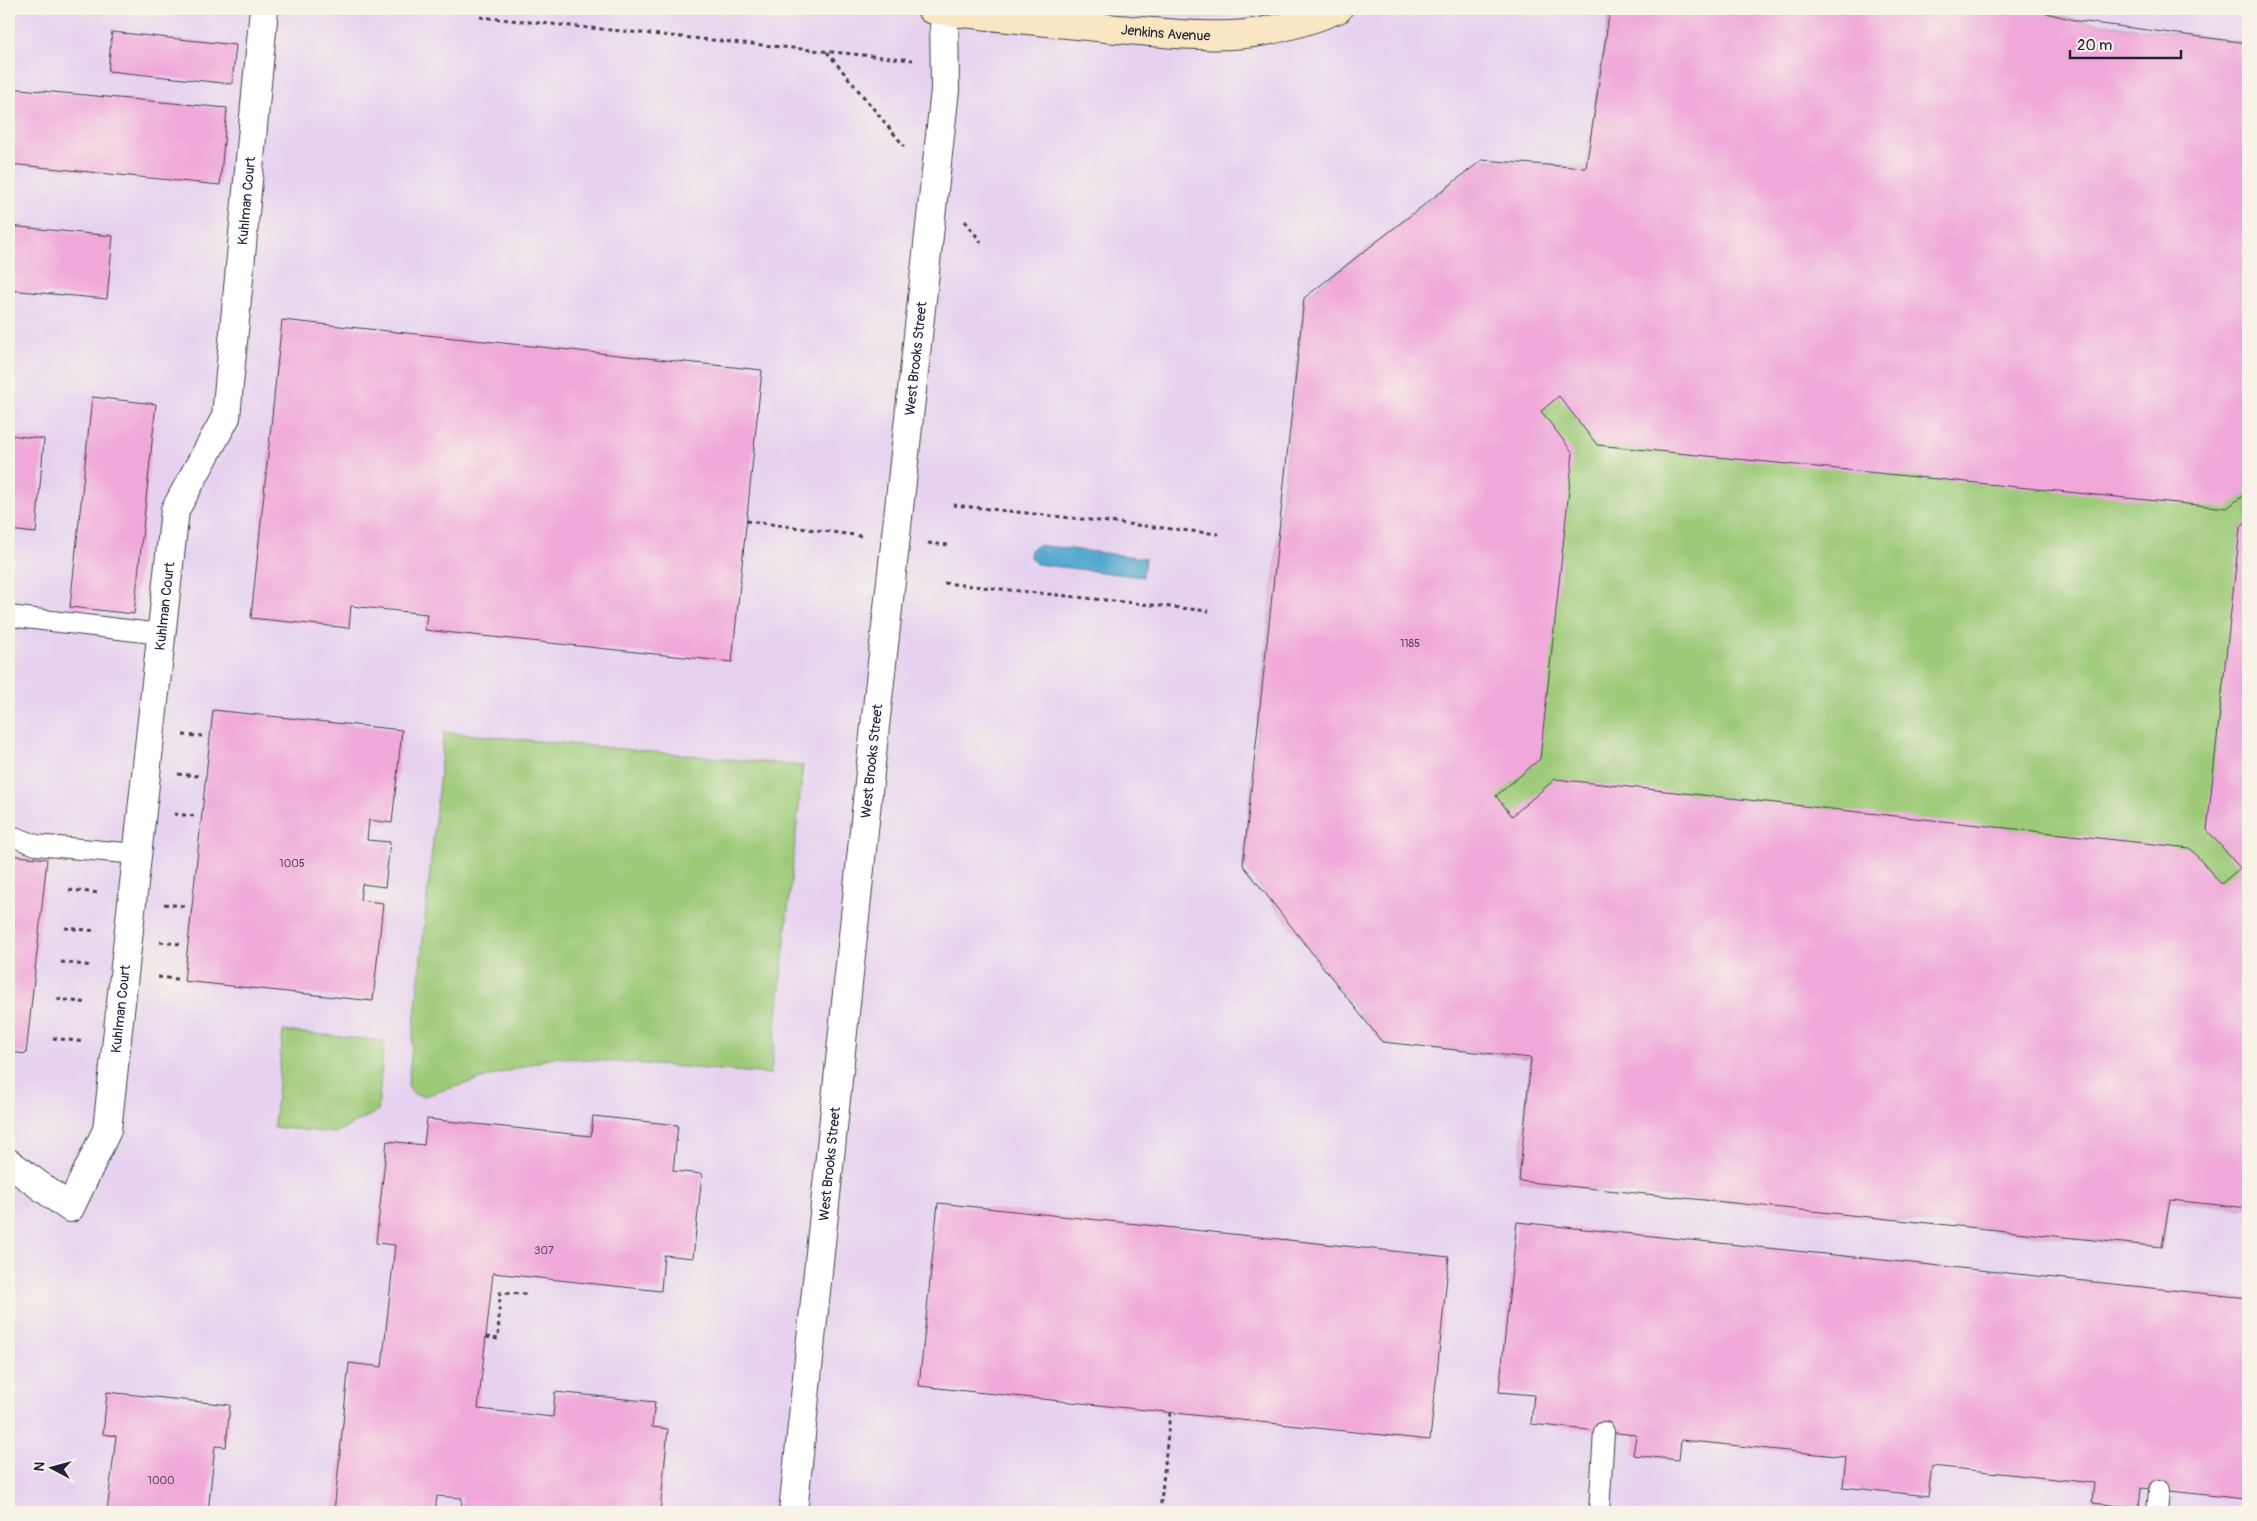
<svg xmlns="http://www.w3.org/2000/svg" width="2257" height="1521" font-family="Pangolin,sans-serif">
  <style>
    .built { fill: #e6d2f0 }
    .green { fill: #9dca78; stroke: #60765a }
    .water { fill: #54a8cf; stroke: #3b6585 }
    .building { fill: #f0a8da }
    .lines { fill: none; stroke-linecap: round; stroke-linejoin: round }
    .lane-casing { stroke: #413f50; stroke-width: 22 }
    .street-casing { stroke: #413f50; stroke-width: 30 }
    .secondary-casing { stroke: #413f50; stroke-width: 30 }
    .path { stroke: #413f50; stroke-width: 3; stroke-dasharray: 4 4; stroke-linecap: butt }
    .lane { stroke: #fff; stroke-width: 20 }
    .street { stroke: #fff; stroke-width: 28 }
    .secondary { stroke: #f9e7c3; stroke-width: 28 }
    .labels { text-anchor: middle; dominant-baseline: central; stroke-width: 4; stroke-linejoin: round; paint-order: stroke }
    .number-label { font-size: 11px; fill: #564463 }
    .street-label { font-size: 14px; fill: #22223b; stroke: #f7f3e8 }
  </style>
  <rect width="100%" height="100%" fill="#f7f3e8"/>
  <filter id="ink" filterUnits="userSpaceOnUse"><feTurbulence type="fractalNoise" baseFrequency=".02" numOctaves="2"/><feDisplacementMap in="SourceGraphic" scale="10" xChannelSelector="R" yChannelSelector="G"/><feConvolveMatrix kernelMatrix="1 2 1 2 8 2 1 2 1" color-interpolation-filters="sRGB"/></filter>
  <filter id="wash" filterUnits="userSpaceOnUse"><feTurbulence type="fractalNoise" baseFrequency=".0096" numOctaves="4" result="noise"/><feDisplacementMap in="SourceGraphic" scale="20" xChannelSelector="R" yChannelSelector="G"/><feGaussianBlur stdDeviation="1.12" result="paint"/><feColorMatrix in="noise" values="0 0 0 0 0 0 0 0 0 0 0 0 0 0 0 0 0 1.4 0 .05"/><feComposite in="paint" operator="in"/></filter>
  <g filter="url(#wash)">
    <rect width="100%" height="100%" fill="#efe3c6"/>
    <path class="built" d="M9,9H2248V1512H9Z"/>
    <path class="green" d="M1610,9H2030L2078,21L2248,43V1208L2170,1200L2162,1247L1519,1181L1531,1058L1382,1042L1243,865L1304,298L1482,160L1586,168Z
      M444,732L803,766L771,1074L555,1057L424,1096L413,1094L408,1085Z
      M283,1031L384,1041L378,1111L335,1133L274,1127Z"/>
    <path class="water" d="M1038,545L1145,558L1143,577L1036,564L1030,557V550Z"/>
    <g id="blocks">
      <path class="building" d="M1610,9H2030L2078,21L2248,43V492L2227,508L1597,445L1559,396L1541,411L1573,453L1540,759L1496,796L1512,816L1555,779L2190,848L2221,884L2240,868L2207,830L2240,528L2248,521V1208L2170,1200L2162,1247L1519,1181L1531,1058L1382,1042L1243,865L1304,298L1482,160L1586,168Z
        M112,32L236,45L232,84L108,71Z
        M9,88L227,108L220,185L9,164Z
        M9,226L113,236L107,299L9,290Z
        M282,320L762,370L732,662L425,630L427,614L351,606L349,628L251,618Z
        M92,397L156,404L134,614L70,607Z
        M9,435L44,439L36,533L9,530Z
        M213,710L402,730L392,823L369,820L367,840L390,842L385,887L362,884L360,900L383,903L373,1001L184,981Z
        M9,855L47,859L26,1054L9,1052Z
        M593,1116L678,1125L673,1171L702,1174L693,1258L664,1255L661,1291L493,1273L478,1409L553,1417L555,1392L655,1402L652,1427L668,1429L660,1512H470L461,1511L462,1498L437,1496L435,1512H334L349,1363L382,1367L395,1245L376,1243L387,1141L424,1145L427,1119L591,1136Z
        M938,1203L1449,1257L1430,1440L919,1386Z
        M1517,1222L2248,1298V1470L2245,1499L2141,1488L2139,1508L2092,1503L2094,1483L1932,1466L1928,1496L1843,1487L1846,1457L1681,1440L1679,1460L1633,1455L1636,1435L1531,1424L1534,1395L1499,1392Z
        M107,1392L230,1405L226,1447L215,1446L208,1512H107L116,1436L103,1434Z"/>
    </g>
  </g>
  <g filter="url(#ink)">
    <use href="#blocks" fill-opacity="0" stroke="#413f50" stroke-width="1"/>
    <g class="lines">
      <g class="lane-casing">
        <path id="lane" d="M9,616L161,634
          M9,835L36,845L137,854
          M1599,1512L1604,1432
          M2157,1512L2159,1490"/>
      </g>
      <g class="street-casing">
        <g id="street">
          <path id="s1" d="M9,1163L70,1208L107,1130L175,510L226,417L264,9"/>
          <path id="s2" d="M793,1512L871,763L945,90L944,10"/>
        </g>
      </g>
      <g class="secondary-casing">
        <g id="secondary">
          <path id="s3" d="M931,9C993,17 1055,23 1117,29C1154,32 1193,37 1231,35C1268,33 1304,23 1338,9"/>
        </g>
      </g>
      <path class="path" d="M480,17L913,60
        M827,52L904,146
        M965,221L981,242
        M953,505L1218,534
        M746,521L862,536
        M928,543L948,545
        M944,583L1209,611
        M183,735L202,736
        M178,774L198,776
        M174,814L194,816
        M69,890L100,893
        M164,904L184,906
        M65,928L97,931
        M160,942L180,944
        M61,962L92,966
        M158,977L177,979
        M57,999L88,1003
        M53,1038L84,1042
        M486,1337L498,1339L500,1293L528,1294
        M1160,1512L1170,1413"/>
      <use href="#lane" class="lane"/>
      <use href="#street" class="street"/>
      <use href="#secondary" class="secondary"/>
    </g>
  </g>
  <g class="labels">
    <g class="number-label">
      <text x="1410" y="643">1185</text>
      <text x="292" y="863">1005</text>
      <text x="544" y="1250">307</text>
      <text x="161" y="1480">1000</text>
    </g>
    <g class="street-label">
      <text stroke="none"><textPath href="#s3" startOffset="236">Jenkins Avenue</textPath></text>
      <text stroke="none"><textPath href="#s1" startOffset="1109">Kuhlman Court</textPath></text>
      <text stroke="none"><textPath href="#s2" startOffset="1160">West Brooks Street</textPath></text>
      <text stroke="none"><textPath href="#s1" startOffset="689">Kuhlman Court</textPath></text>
      <text stroke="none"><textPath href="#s2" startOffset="755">West Brooks Street</textPath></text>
      <text stroke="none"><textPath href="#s1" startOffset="284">Kuhlman Court</textPath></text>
      <text stroke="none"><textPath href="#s2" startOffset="350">West Brooks Street</textPath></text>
    </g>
  </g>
  <rect width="2257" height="1521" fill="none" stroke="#f7f3e8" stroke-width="30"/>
  <g transform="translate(52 1468) rotate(276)" stroke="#f7f3e8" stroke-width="4" paint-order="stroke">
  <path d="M0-4L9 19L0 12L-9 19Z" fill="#22223b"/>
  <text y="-8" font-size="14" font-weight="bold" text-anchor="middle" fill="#22223b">N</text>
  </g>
  <path d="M2070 50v8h111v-8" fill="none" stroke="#22223b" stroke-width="2.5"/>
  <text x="2077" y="50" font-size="15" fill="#22223b" stroke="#f7f3e8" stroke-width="4" paint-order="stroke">20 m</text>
</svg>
